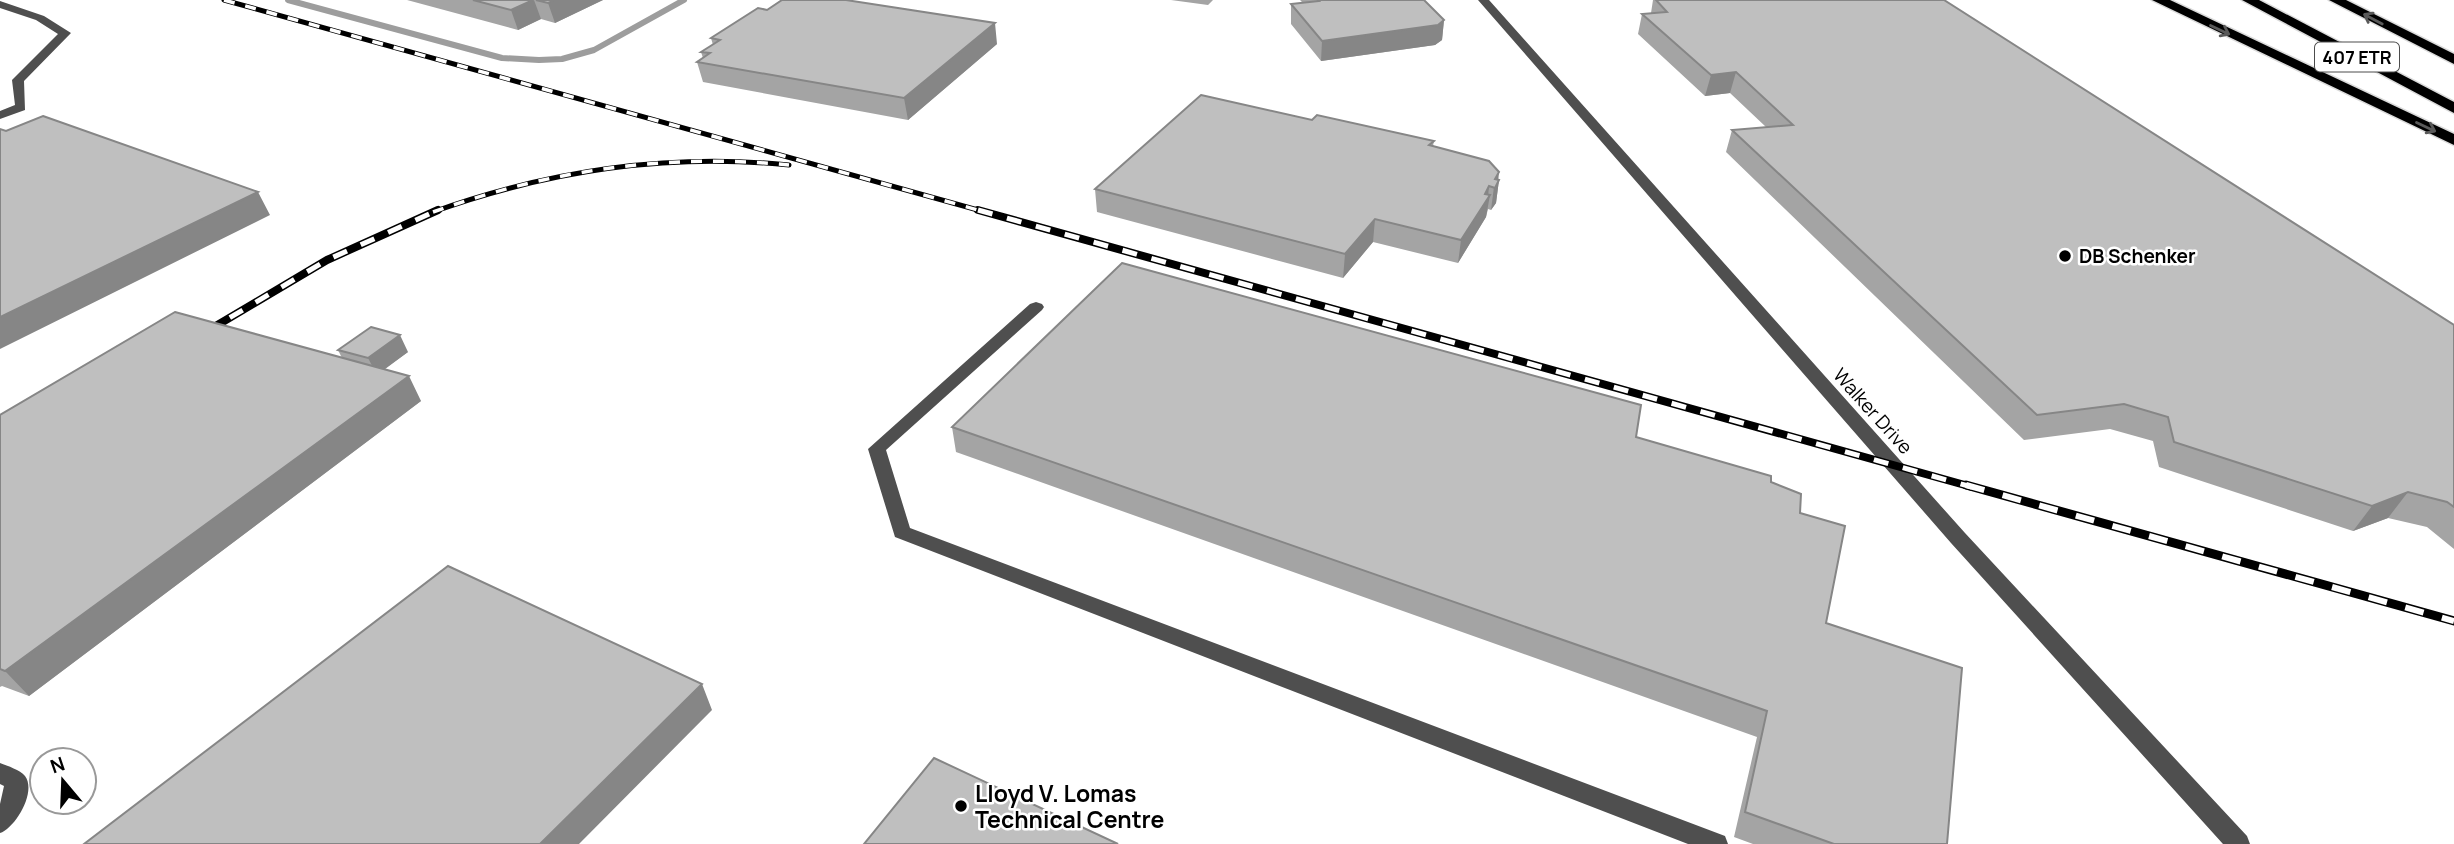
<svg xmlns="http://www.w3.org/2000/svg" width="2454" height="844" font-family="Manrope,sans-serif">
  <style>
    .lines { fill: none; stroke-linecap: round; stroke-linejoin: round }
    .stream { stroke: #9d9d9d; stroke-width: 6 }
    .highway-casing { stroke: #dbdbdb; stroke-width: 3 }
    .minor { fill: #4f4f4f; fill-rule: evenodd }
    .highway { fill: #000; fill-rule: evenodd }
    .rail-far2-casing { stroke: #000; stroke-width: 5 }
    .rail-far1-casing { stroke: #000; stroke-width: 8 }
    .rail-casing { stroke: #000; stroke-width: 9 }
    .rail-far2 { stroke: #fff; stroke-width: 3.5; stroke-dasharray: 11; stroke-linecap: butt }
    .rail-far1 { stroke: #fff; stroke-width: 5; stroke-dasharray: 15; stroke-linecap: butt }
    .rail { stroke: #fff; stroke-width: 6; stroke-dasharray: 19; stroke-linecap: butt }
    .wall { fill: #a4a4a4 }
    .shaded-wall { fill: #868686 }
    .building { fill: #bfbfbf; stroke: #868686; stroke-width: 2 }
    .oneway { stroke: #595959 }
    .poi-dot { fill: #000; stroke: #fff; stroke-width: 2.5 }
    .labels { text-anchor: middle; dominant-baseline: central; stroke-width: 5; stroke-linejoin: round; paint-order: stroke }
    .shield { fill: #fff; stroke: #4c4c4c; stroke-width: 2 }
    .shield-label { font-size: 18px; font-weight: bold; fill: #000 }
    .poi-label { font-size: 19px; font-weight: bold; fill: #000; stroke: #fff; text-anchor: start }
    .street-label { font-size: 19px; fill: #000; stroke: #fff }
    .near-poi-label { font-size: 23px; font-weight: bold; fill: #000; stroke: #fff; text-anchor: start }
  </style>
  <rect width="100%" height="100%" fill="#fff"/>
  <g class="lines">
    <path class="stream" d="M288,0L502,58L539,60L562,59L594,50L684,0"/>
    <g class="highway-casing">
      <path id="highway" d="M2152,0H2170L2454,134V145Z
        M2242,0H2259L2454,102V113Z
        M2329,0H2346L2454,54V64Z"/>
    </g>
    <path class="minor" d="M1478,0H1489L1965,533L2247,836L2250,844H2223L1951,543Z
      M0,1L44,16L71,33L24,81L25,110L0,119V111L15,105L12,80L58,34L36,20L0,8Z
      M1036,302L1042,304L1044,307L1042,310L886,450L910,528L1725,836L1728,844H1688L895,537L868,449L1030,304Z
      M0,763C8,766 20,770 25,776C37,792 15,828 0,833V804L4,786L0,784Z"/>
    <use href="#highway" class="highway"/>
    <g class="rail-far2-casing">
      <path id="rail-far2" d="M224,0L985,212
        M433,212C550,170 666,153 789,165"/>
    </g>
    <g class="rail-far1-casing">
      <path id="rail-far1" d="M978,210L1972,487
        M204,333L327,260L438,210"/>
    </g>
    <g class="rail-casing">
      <path id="rail" d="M1966,485L2454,621"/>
    </g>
    <use href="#rail-far2" class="rail-far2"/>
    <use href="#rail-far1" class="rail-far1"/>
    <use href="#rail" class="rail"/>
  </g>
  <path class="wall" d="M407,0H603L555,23L541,19L518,30Z
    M1171,0H1213L1208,5Z
    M1300,0H1424L1444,20L1442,40L1435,45L1321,61L1291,24V4L1303,3Z
    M1653,0H1944L2454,325V549L2427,527L2388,518L2353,531L2159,467L2153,441L2110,429L2024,440L1726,152L1732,130L1766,127L1730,93L1705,96L1638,34L1642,14L1651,13Z
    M711,38L997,44L908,120L703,82L697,62L703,58L701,52L713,45Z
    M1312,120L1434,141L1433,146L1499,180L1496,203L1491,210L1488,209L1486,217L1458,263L1373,242L1343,278L1097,212L1095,189Z
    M338,350L408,352L384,369L421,401L29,696L2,686L0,687V415L342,358Z
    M952,427L1636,437L1771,482L1800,513L1826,623L1947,844H1753L1734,837L1757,737L956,452Z"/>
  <path class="shaded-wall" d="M534,0L541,19L518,30L511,10Z
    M555,0H603L555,23L548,3Z
    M1444,20L1442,40L1435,45L1321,61L1322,41Z
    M995,23L997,44L908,120L904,98Z
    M1736,72L1730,93L1705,96L1711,75Z
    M1499,172L1498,183L1499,180L1496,203L1491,210L1495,179Z
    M1489,186L1488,197L1490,195L1486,217L1458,263L1461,240Z
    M258,192L270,215L0,349V317Z
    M1375,219L1373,242L1343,278L1345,254Z
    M400,335L408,352L377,375L368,358Z
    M409,376L421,401L29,696L5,671Z
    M2408,492L2388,518L2353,531L2372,506Z
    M702,684L712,710L579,844H540Z"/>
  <path class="building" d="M473,0H533L511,10Z
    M536,0H555L548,3Z
    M782,0H846L995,23L904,98L697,62L710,53L701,52L720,40L711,38L758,8L767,10Z
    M1318,0H1424L1444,20L1438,25L1322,41L1291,4L1319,1Z
    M1656,0H1944L2454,325V507L2447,502L2408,492L2372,506L2174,442L2168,417L2124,404L2037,415L1732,130L1793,125L1736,72L1711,75L1642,14L1667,12Z
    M1201,95L1312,120L1317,115L1434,141L1429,145L1489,161L1499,172L1495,179L1499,180L1495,188L1489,186L1485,194L1490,195L1461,240L1375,219L1345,254L1095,189Z
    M43,116L258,192L0,317V129L6,131Z
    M1122,263L1641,405L1636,437L1771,476V482L1801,494L1800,513L1845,526L1826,623L1962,668L1947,844H1834L1745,812L1767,711L952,427Z
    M175,312L409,376L5,671L0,669V415Z
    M371,327L400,335L368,358L338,350Z
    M448,566L702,684L540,844H84Z
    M934,758L1118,844H864Z"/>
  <defs><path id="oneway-shaft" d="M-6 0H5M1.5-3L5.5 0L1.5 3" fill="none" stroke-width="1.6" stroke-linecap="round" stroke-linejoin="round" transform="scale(1.75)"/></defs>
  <g class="oneway">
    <use href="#oneway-shaft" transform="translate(2373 19) rotate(-152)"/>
    <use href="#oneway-shaft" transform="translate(2220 30) rotate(25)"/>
    <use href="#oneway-shaft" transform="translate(2426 127) rotate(25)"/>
  </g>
  <g class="poi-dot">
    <circle cx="2065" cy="256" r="7"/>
    <circle cx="961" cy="806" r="7"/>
  </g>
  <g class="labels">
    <rect class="shield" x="2315" y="42.5" width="84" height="29" rx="5"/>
    <g class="shield-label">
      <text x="2357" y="57">407 ETR</text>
    </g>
    <g class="poi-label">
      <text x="2079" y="256">DB Schenker</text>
    </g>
    <g class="street-label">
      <text transform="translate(1873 411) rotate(48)">Walker Drive</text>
    </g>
    <g class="near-poi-label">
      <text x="975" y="793">Lloyd V. Lomas<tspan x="975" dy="26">Technical Centre</tspan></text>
    </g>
  </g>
  <g transform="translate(63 781) rotate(341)"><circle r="33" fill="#ffffff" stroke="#999999" stroke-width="2"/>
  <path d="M0-5L12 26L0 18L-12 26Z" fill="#000000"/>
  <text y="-10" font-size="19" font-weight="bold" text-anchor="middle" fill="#000000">N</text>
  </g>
</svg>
